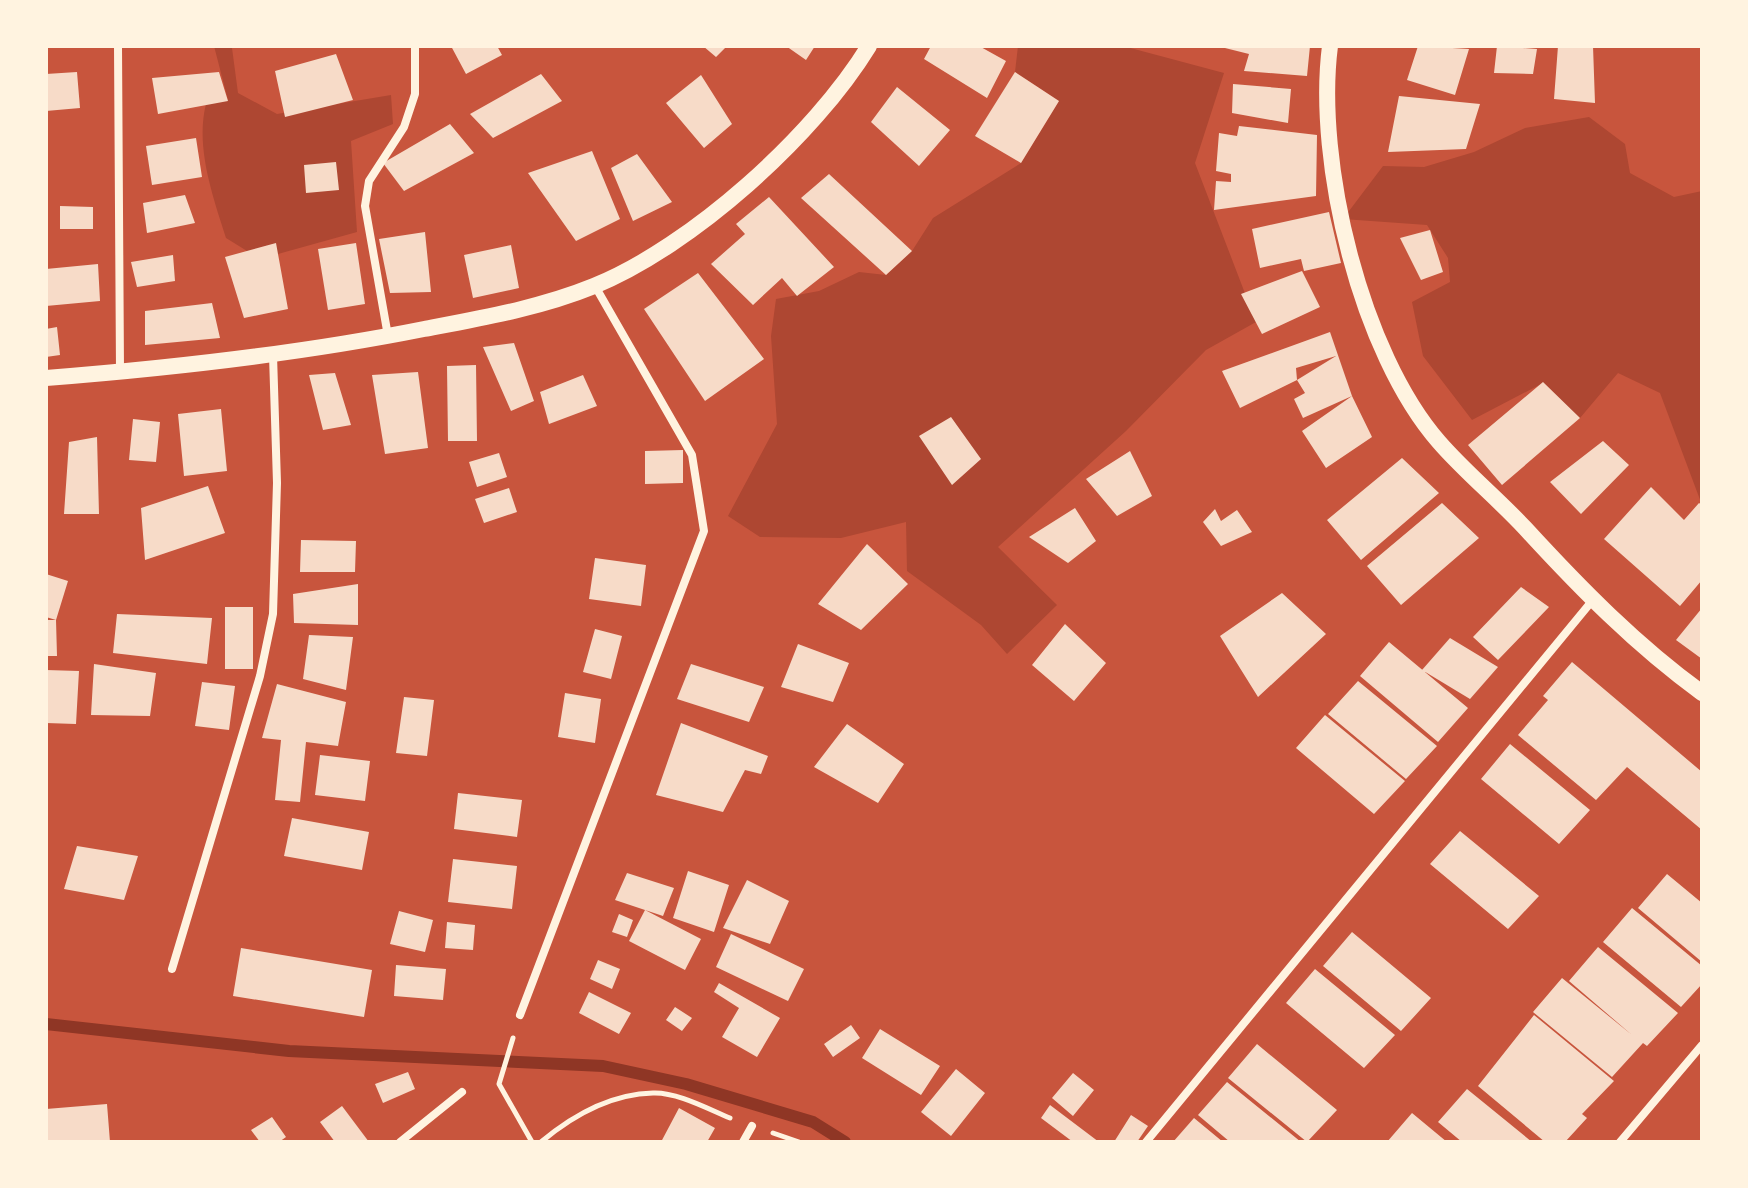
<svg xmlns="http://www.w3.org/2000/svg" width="1748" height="1188" font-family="Arial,sans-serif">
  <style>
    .green { fill: #ae4732 }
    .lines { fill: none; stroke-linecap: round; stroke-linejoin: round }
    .stream { stroke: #8f3625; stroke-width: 12 }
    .building { fill: #f7dbc8 }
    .path { stroke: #fff3e0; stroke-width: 5 }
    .minor { stroke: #fff3e0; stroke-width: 8 }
    .secondary { stroke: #fff3e0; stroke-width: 16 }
  </style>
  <rect width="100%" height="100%" fill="#c8553d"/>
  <path class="green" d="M214,46L232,48L238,93L277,114L391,95L393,124L351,141L357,232L260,259L226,238C213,197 195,147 206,104L228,100Z
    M1018,46H1123L1224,73L1195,163L1256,322L1206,350L1126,431L998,547L1057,605L1007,654L981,625L907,571L906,522L841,538L760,537L728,516L777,424L771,336L776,299L819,291L859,272L886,275L912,251L933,218L1021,163L1059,101L1015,72Z
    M1589,117L1625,144L1630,173L1674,197L1702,191V505L1660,393L1618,373L1580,418L1543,383L1472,420L1423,356L1412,302L1450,282L1448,258L1427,225L1343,219L1383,166L1424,167L1474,152L1525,128Z"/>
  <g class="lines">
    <path class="stream" d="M46,1024L289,1051L603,1066L686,1084L813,1122L845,1142"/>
  </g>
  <path class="building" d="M451,46H497L502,55L466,74Z
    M703,46H727L716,57Z
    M786,46H815L806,60Z
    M931,46H979L1006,61L987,98L924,59Z
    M1217,46H1310L1307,76L1244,71L1249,54Z
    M1418,46L1469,49L1455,95L1407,80Z
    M1497,46L1537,49L1533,74L1494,73Z
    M1558,46H1593L1595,103L1554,99Z
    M336,54L353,100L285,117L275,71Z
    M77,72L80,108L46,111V74Z
    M219,72L228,101L158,114L152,78Z
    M1015,72L1059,101L1021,163L975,136Z
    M541,74L562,101L493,138L470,114Z
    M701,75L732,124L704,148L666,103Z
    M1233,84L1291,89L1288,123L1232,113Z
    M897,87L950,130L919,166L871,122Z
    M1399,96L1480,104L1466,149L1388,152Z
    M450,124L474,153L404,191L383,163Z
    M1239,126L1317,135L1316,196L1214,210L1216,181L1231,182V174L1216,171L1219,133L1237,136Z
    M196,138L202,177L152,185L146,146Z
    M592,151L620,219L576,241L528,173Z
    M637,154L672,202L633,221L611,168Z
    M336,162L339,190L306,193L304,165Z
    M829,174L912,251L886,275L801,198Z
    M185,195L195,223L147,233L143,203Z
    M769,197L834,267L797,296L782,278L753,305L711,264L745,234L736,224Z
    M60,206L93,207V229H60Z
    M1329,212L1341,263L1304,271L1301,259L1260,268L1252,229Z
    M1430,230L1443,272L1421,280L1400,238Z
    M425,232L431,292L390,293L379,239Z
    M276,243L288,309L244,318L225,257Z
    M356,243L365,304L328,310L318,249Z
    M511,245L519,288L473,298L464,255Z
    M173,255L175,281L137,287L131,262Z
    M98,264L100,301L46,306V269Z
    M1302,271L1320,307L1262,334L1241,294Z
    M698,273L764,359L705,401L644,309Z
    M212,303L220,338L145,345V311Z
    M57,327L60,355L46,357V329Z
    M1330,332L1352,396L1372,437L1326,468L1302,431L1352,396L1303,418L1294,399L1305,393L1297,380L1336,356L1296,368L1297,380L1240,408L1222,371Z
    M514,343L534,401L511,411L483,347Z
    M476,365L477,441H448L447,366Z
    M418,372L428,448L385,454L372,375Z
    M335,373L351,425L323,430L309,375Z
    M583,375L597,406L549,424L540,392Z
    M1543,382L1580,418L1502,485L1468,445Z
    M221,409L227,471L184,476L178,414Z
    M951,417L981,459L952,485L919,436Z
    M133,419L160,422L156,462L129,460Z
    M97,437L99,514H64L69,442Z
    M1603,441L1629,465L1581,514L1550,482Z
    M683,450V483L645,484V451Z
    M1130,451L1152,496L1117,516L1086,479Z
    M499,453L507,477L477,487L469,462Z
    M1402,458L1439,493L1361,560L1327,520Z
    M208,486L225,533L145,560L141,508Z
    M1651,487L1684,520L1699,503L1702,505V580L1680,606L1604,539Z
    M509,488L517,512L484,523L475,499Z
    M1442,503L1479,538L1401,605L1367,566Z
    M1075,508L1096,541L1068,563L1029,537Z
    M1215,509L1221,521L1237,510L1252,532L1221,546L1203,522Z
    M301,540L356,541L355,572H300Z
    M867,544L908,584L861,630L818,604Z
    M595,558L646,565L641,606L589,599Z
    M46,574L68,581L56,620L46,617Z
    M358,584V625L294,623L293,594Z
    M1521,587L1549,607L1498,660L1473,637Z
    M1282,593L1326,634L1258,697L1220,636Z
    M225,607H253V669H225Z
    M1702,608V659L1676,640Z
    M117,614L212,618L207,664L113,653Z
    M46,620H56L57,656H46Z
    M1065,624L1106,663L1074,701L1032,665Z
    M595,629L622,636L611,679L583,672Z
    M309,635L353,637L346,690L303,679Z
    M1450,638L1498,667L1470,699L1422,670Z
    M1389,642L1468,708L1438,742L1360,676Z
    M798,644L849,663L833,702L781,687Z
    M1572,662L1702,772V830L1627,767L1596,800L1518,735L1548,700L1543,696Z
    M94,664L156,673L150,716L91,715Z
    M691,664L764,687L749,722L677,699Z
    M46,670L79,671L76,724L46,723Z
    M1358,681L1437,746L1406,779L1328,714Z
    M202,682L235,686L229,730L195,726Z
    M277,684L346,702L338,746L306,742L300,802L275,800L281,740L262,738Z
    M565,693L601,699L595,743L558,737Z
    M404,697L434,700L427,756L396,753Z
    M1325,715L1405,781L1374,814L1296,748Z
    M681,723L768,756L761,774L745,770L723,812L656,795Z
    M847,724L904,764L878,803L814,767Z
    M1510,744L1590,810L1559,844L1481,779Z
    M320,755L370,761L365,801L315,795Z
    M458,793L522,800L517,837L454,829Z
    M292,818L369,832L362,870L284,856Z
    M1460,831L1539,896L1508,929L1430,864Z
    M77,846L138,856L124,900L64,889Z
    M453,859L517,866L512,909L448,902Z
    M688,871L729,885L714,932L673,918Z
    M627,873L674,888L663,916L645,910L701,939L685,970L629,941L645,910L615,900Z
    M1667,874L1702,903V962L1638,908Z
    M747,880L789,901L770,944L723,928Z
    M1632,908L1702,966V984L1681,1007L1603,942Z
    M399,911L433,920L425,952L390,944Z
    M619,914L633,920L627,937L612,932Z
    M447,922L475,925L473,950L445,948Z
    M1352,932L1431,998L1401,1031L1323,966Z
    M731,934L804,969L788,1001L716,967Z
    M1598,947L1678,1013L1647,1046L1643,1043L1612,1077L1533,1012L1562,978L1632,1035L1569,981Z
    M241,948L372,970L364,1017L233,996Z
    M598,960L620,969L612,989L590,979Z
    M396,965L446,969L443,1000L394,996Z
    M1315,969L1395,1035L1364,1068L1286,1003Z
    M719,983L780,1018L757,1057L722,1037L739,1008L714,992Z
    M589,992L631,1013L619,1034L579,1013Z
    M675,1007L692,1018L682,1031L666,1020Z
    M1534,1015L1614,1081L1582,1114L1587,1118L1565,1142H1545L1478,1086Z
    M851,1025L860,1038L833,1057L824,1044Z
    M880,1029L940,1066L921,1095L862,1058Z
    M1257,1044L1337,1110L1307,1142L1228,1078Z
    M956,1069L985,1093L951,1136L921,1112Z
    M408,1072L415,1089L383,1103L375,1084Z
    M1073,1073L1094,1090L1073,1116L1052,1098Z
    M1227,1082L1301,1142H1230L1198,1115Z
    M1467,1089L1532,1142H1462L1438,1122Z
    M107,1104L110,1142H46V1109Z
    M1050,1105L1099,1142H1073L1041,1118Z
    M342,1106L369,1142H335L320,1122Z
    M679,1108L715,1128L707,1142H661Z
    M1412,1113L1447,1142H1387Z
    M1131,1115L1148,1126L1137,1142H1114Z
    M272,1117L286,1137L279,1142H260L251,1130Z
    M1194,1118L1223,1142H1173Z"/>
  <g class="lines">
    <path class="path" d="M513,1038L499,1084L532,1142
      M773,1133L799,1142
      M541,1142C572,1116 611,1094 653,1093C677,1092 708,1109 730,1118"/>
    <path class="minor" d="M118,46L120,371
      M388,336L365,206L369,181L404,127L415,94V46
      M172,969L260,676L273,614L277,483L273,355
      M520,1015L704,531L692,455L595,286
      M400,1142L462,1092
      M743,1142L752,1126
      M1146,1142L1592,601
      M1620,1142L1702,1045"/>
    <path class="secondary" d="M1330,46C1315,162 1361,353 1439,442C1465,472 1497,498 1525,528C1580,588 1636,645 1702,693
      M46,378C173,368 299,354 424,329C482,318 540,308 594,286C692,246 814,136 869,46"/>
  </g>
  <rect width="1748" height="1188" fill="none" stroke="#fff3e0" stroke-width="96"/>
</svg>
